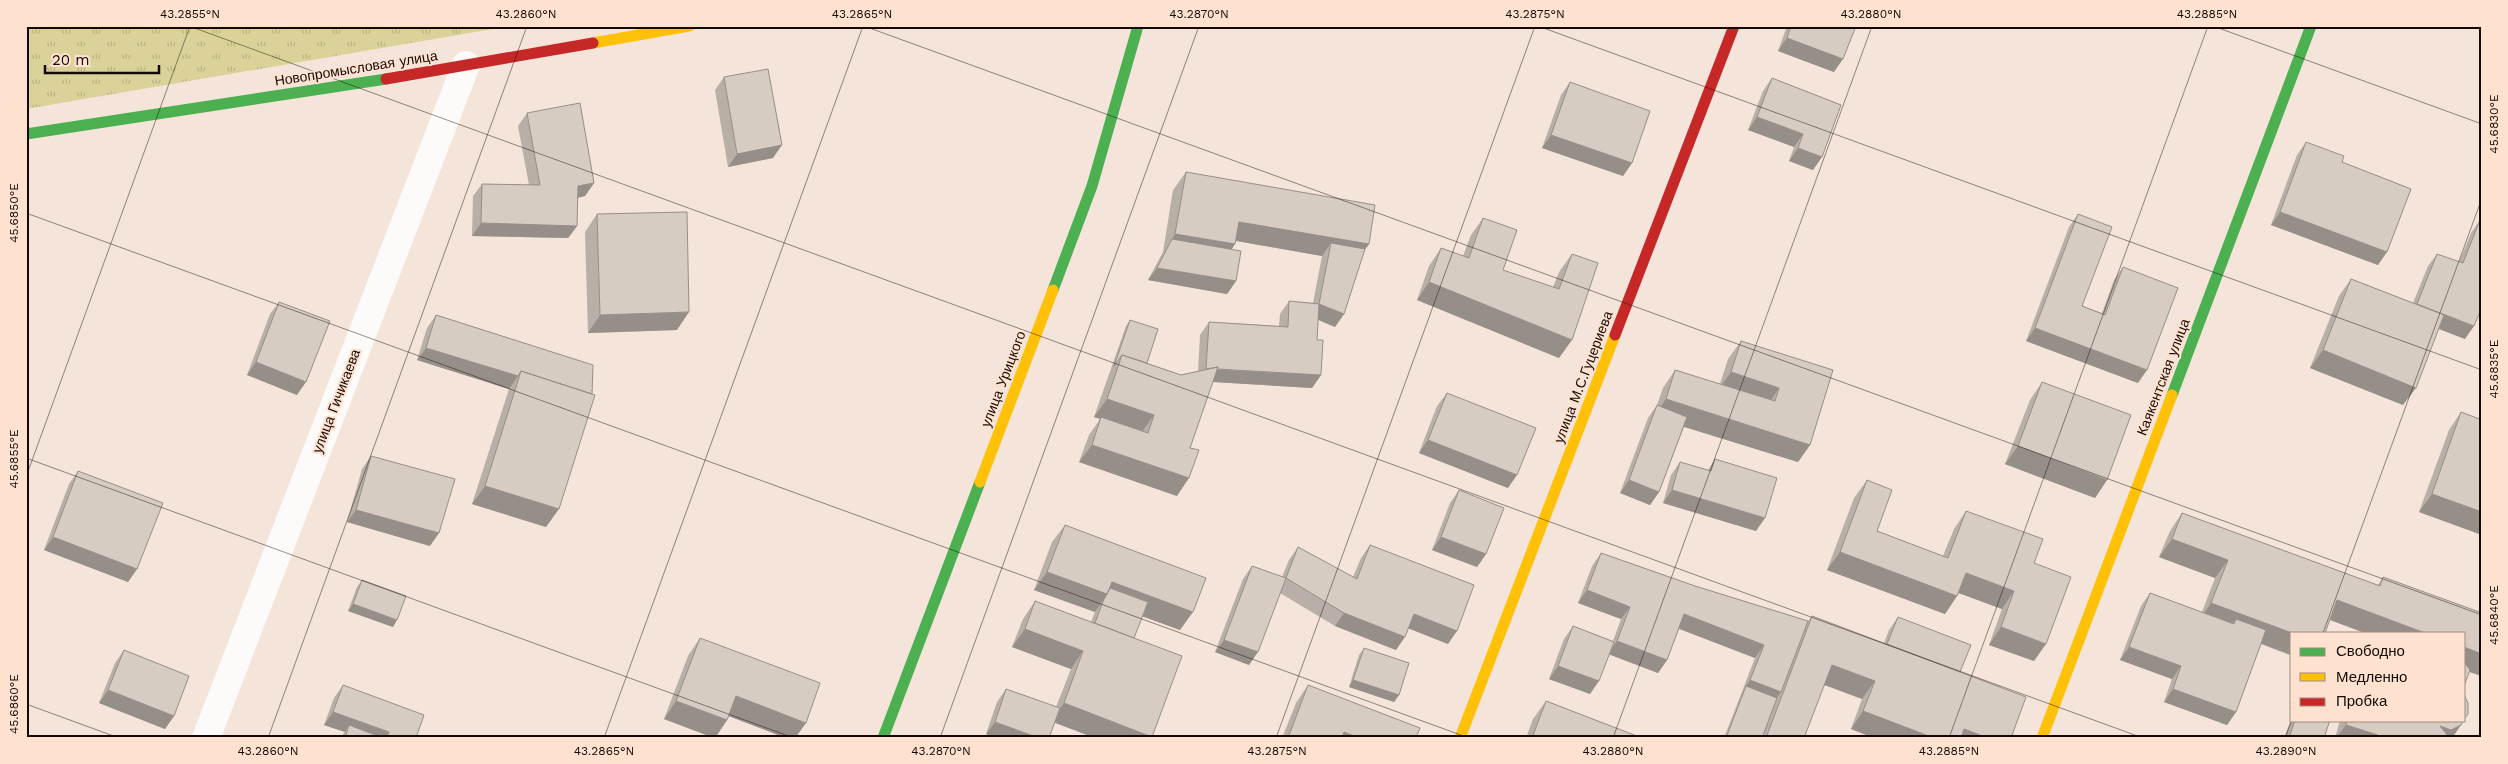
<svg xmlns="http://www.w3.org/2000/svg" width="2508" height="764" font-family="'Work Sans',sans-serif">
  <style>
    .grass { fill: url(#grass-tufts) }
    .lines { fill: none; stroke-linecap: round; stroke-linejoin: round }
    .street { stroke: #fdfbf9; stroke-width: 28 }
    .fast { stroke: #4caf50; stroke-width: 11 }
    .slow { stroke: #ffc107; stroke-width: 11 }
    .jam { stroke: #c62828; stroke-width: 11 }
    .wall { fill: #b8afa7 }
    .shaded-wall { fill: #968f88 }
    .building { fill: #d6ccc2; stroke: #968f88 }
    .ticks { fill: none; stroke: #130a05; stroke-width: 1; stroke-opacity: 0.45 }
    .labels { text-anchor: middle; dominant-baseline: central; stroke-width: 4; stroke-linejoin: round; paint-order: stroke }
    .street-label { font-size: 14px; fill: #130a05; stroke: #ffe1d0 }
    .neatline { fill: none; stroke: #130a05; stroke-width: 2 }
    .ticks-label { font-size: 12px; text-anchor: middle; fill: #130a05 }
  </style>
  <defs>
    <pattern id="grass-tufts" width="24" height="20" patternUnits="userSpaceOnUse" patternTransform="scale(1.25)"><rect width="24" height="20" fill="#dbd29a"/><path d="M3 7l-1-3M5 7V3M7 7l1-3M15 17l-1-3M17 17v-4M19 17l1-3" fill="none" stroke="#bbb383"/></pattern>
  </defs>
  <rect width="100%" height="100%" fill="#f4e4da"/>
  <path class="grass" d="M26,26H510L26,109Z"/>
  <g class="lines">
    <path class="street" d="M206,738L466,65"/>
    <path class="fast" d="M26,134L386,79
      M1053,290L1092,186L1138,26
      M2172,395L2311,26
      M883,738L980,482"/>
    <path class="slow" d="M593,43L689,26
      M980,482L1053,290
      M1460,738L1615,335
      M2042,738L2172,395"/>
    <path class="jam" d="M386,79L593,43
      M1615,335L1734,26"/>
  </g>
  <path class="wall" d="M1787,26H1856L1834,72L1778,51Z
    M724,77L773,158L728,167L715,90Z
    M1772,78L1841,105L1813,170L1789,161L1794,147L1748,130L1763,91Z
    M1570,82L1632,163L1623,176L1542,148L1561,95Z
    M527,113L594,183L585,196L578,198L577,226L568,238L472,236L473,196L482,184L529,185L518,126Z
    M2306,142L2342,162L2378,265L2271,225L2297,155Z
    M1186,172L1369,244L1365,249L1344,314L1335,327L1318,320L1317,340L1321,375L1312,388L1212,382L1190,448L1177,496L1079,462L1089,435L1100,419L1094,417L1126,326L1130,320L1147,363L1181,375L1198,371L1200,335L1209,322L1279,326L1280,314L1289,301L1313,303L1322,256L1236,241L1232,249L1236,281L1227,294L1148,280L1163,252L1173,190Z
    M597,214L677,330L588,333L585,232Z
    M2078,214L2082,306L2102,313L2114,280L2123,267L2138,383L2026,341L2069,227Z
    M1483,218L1503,270L1553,287L1559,272L1572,254L1559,358L1417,300L1429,266L1441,248L1463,256L1471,235Z
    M2480,220L2465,339L2439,329L2403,405L2310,368L2339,296L2351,279L2413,303L2428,266L2437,254L2459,262L2471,233Z
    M279,302L297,395L247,375L270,314Z
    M436,315L593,365L546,527L472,504L509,389L417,360L427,328Z
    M1741,341L1833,370L1810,445L1798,462L1684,427L1659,492L1650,505L1620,493L1648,418L1657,405L1663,388L1675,370L1720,384L1728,359Z
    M2042,382L2107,480L2095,498L2005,464L2030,400Z
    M1447,393L1508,488L1419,453L1437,406Z
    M2461,412L2482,420V535L2419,512L2449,430Z
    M371,456L430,546L347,522L362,469Z
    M1715,459L1756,531L1663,503L1671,475L1680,462L1708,470Z
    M78,471L137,569L128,582L44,550L69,484Z
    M1867,480L1877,531L1943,556L1954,529L1966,511L2034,563V661L1989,645L2002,609L1959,593L1945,614L1827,570L1854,498Z
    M1459,490L1486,554L1477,567L1432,550L1450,503Z
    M2182,513L2378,585L2383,577L2482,613V676L2469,672L2464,686V633H2365L2330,620L2325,633H2292V656L2261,644L2236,712L2227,725L2164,702L2172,679L2120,660L2141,606L2150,593L2202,612L2215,578L2159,557L2170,531Z
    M1065,525L1180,630L1142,616L1134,638L1151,738H1095L1055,723L986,734L997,702L1006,689L1056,707L1071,669L1012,647L1023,619L1035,601L1091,622L1095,612L1034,590L1052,542Z
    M1370,545L1448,644L1408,628L1396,650L1335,626L1280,593L1249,665L1215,652L1243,579L1252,566L1282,577L1289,560L1298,547L1353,577L1361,558Z
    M1601,553L1695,586L1808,621L1812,616L1884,643L1889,630L1898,617L1960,672L2011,738H1874L1851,729L1862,699L1824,684L1804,738H1724L1755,658L1679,629L1667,660L1658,673L1609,654L1590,694L1549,679L1564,639L1573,626L1613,641L1621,619L1578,603L1592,566Z
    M362,580L393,627L348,611L357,587Z
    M700,638L806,723L795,738H786L729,716L727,720L715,738L664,719L688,656Z
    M1364,648L1399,695L1394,702L1349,687L1359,655Z
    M124,650L174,716L165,729L99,703L115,663Z
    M343,685L416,738H340L345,732L324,725L334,698Z
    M1308,685L1416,738H1282L1296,703Z
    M1546,701L1642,738H1526L1533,719Z
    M2292,717V720H2330L2324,738H2284Z
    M2340,720H2464L2452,738H2335Z"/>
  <path class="shaded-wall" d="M1787,38L1843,59L1834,72L1778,51Z
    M1757,117L1803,134L1794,147L1748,130Z
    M1551,135L1632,163L1623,176L1542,148Z
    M782,145L773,158L728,167L737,154Z
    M1798,148L1822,157L1813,170L1789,161Z
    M594,183L585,196L569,199L578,186Z
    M2280,212L2387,252L2378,265L2271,225Z
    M1239,222L1369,244L1356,262L1331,243L1322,256L1226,239Z
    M481,223L577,226L568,238L472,236Z
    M1175,234L1235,244L1223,262L1172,239Z
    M1157,268L1236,281L1227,294L1148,280Z
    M1429,282L1572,340L1559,358L1417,300Z
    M1319,304L1344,314L1335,327L1310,316Z
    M2417,304L2474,326L2465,339L2408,317Z
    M689,312L677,330L588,333L600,315Z
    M2035,328L2147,370L2138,383L2026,341Z
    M426,348L518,376L509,389L417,360Z
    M2323,350L2416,388L2403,405L2310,368Z
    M256,362L306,382L297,395L247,375Z
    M1206,369L1321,375L1312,388L1197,381Z
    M1731,372L1779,388L1767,406L1718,390Z
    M1107,399L1154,415L1141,433L1101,417L1100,419L1094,417Z
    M1666,399L1810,445L1798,462L1653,417Z
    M1428,440L1517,475L1508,488L1419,453Z
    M1092,445L1189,478L1177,496L1079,462Z
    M2018,446L2107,480L2095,498L2005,464Z
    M1629,480L1659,492L1650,505L1620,493Z
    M485,486L559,509L546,527L472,504Z
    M1672,490L1765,518L1756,531L1663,503Z
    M2432,494L2482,512V535L2419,512Z
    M356,510L439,533L430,546L347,522Z
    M53,537L137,569L128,582L44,550Z
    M1441,537L1486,554L1477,567L1432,550Z
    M2172,539L2228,560L2215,578L2159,557Z
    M1840,552L1957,596L1945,614L1827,570Z
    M1047,572L1112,582L1193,612L1180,630L1103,602L1104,599L1095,612L1034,590Z
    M1966,573L2014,591L2002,609L1953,591Z
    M1587,590L1630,607L1621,619L1578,603Z
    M2337,600L2425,633H2375L2376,631L2375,633H2365L2325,618Z
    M2211,603L2292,633V655L2229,632L2234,624L2236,619L2227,631L2199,621Z
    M353,604L397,620L393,627L348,611Z
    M1344,613L1405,637L1396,650L1335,626Z
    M1414,614L1457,631L1448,644L1405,627Z
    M1684,614L1764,645L1755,658L1675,627Z
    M2001,627L2046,644L2034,661L1989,645Z
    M1025,629L1083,651L1071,669L1012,647Z
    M1224,640L1258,652L1249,665L1215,652Z
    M1617,641L1667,660L1658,673L1608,654Z
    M2129,647L2181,666L2172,679L2120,660Z
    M2464,647L2482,654V676L2464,670Z
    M1832,665L1875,681L1862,699L1819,683Z
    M1558,666L1599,681L1590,694L1549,679Z
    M1353,680L1399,695L1394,702L1349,687Z
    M1750,680L1781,692L1772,705L1746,686Z
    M2173,689L2236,712L2227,725L2164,702Z
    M108,690L174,716L165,729L99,703Z
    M736,696L806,723L795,738H786L723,714Z
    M676,701L727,720L715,738H714L664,719Z
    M1064,703L1152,737L1151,738H1095L1051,721Z
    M1863,711L1934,738H1874L1851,729Z
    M333,712L389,732L385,738H360L349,725L345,732L324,725Z
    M995,722L1039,738H995L986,734Z
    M2346,725L2378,735L2376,738H2336Z
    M2461,725L2452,738H2432L2440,726Z
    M1964,729L1988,738H1958Z
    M1344,732L1359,738H1340Z
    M2290,735L2297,738H2288Z"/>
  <path class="building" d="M1791,26H1856L1843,59L1787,38Z
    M768,69L782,145L737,154L724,77Z
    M1772,78L1841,105L1822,157L1798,148L1803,134L1757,117Z
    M1570,82L1650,111L1632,163L1551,135Z
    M580,103L594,183L578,186L577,226L481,223L482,184L540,185L527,113Z
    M2306,142L2344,156L2342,162L2411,189L2387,252L2280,212Z
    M1186,172L1375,205L1369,244L1239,222L1235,244L1175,234Z
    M687,212L689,312L600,315L597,214Z
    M2078,214L2112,227L2082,306L2105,315L2123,267L2178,288L2147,370L2035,328Z
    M1483,218L1517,230L1503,270L1559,289L1572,254L1598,263L1572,340L1429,282L1441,248L1469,258Z
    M2480,220L2482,221V307L2474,326L2417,304L2437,254L2463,263Z
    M1172,239L1241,251L1236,281L1157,268Z
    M1331,243L1365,249L1344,314L1319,304Z
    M2351,279L2444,315L2416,388L2323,350Z
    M1289,301L1319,304L1317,340H1323L1321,375L1217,369L1218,367L1206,369L1209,322L1288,327Z
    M279,302L330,321L306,382L256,362Z
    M436,315L593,365L592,394L521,371L518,376L426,348Z
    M1130,320L1158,329L1147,363L1122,355L1114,366Z
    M1741,341L1833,370L1810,445L1666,399L1675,370L1775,401L1779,388L1731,372Z
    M1122,355L1181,375L1218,367L1190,448L1199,450L1189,478L1092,445L1101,417L1148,433L1154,415L1107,399Z
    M521,371L595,395L559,509L485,486Z
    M2042,382L2131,415L2107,480L2018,446Z
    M1447,393L1536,428L1517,475L1428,440Z
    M1657,405L1687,417L1659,492L1629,480Z
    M2461,412L2482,420V512L2432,494Z
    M371,456L455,479L439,533L356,510Z
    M1715,459L1777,478L1765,518L1672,490L1680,462L1711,471Z
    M78,471L163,503L137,569L53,537Z
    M1867,480L1892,490L1877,531L1948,558L1966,511L2043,539L2034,563L2071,577L2046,644L2001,627L2014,591L1966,573L1957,596L1840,552Z
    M1459,490L1504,508L1486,554L1441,537Z
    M2182,513L2380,586L2383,577L2482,613V654L2464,647V633H2425L2337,600L2325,633H2292L2211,603L2228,560L2172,539Z
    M1065,525L1206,578L1193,612L1112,582L1107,594L1047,572Z
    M1370,545L1474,585L1457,631L1414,614L1405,637L1344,613L1286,578L1298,547L1357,579Z
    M1601,553L1695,586L1808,621L1781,692L1750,680L1764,645L1684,614L1667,660L1617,641L1630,607L1587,590Z
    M1252,566L1286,578L1258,652L1224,640Z
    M362,580L406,596L397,620L353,604Z
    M1110,588L1148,602L1134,638L1095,623L1104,599L1107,594Z
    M2150,593L2234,624L2236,619L2266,630L2236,712L2173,689L2181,666L2129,647Z
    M1035,601L1182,656L1152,737L1064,703L1083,651L1025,629Z
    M1812,616L2026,697L2011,738H1988L1964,729L1961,738H1934L1863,711L1875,681L1832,665L1804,738H1766Z
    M1898,617L1971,645L1960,672L1887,644Z
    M1573,626L1614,642L1599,681L1558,666Z
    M700,638L820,683L806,723L736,696L727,720L676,701Z
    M1364,648L1409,663L1399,695L1353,680Z
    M124,650L189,676L174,716L108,690Z
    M2464,662L2470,670L2464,686Z
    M343,685L424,715L416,738H387L389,732L333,712Z
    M1308,685L1420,728L1416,738H1359L1344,732L1342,738H1288Z
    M1746,686L1777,698L1762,738H1726Z
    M1006,689L1060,708L1049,738H1039L995,722Z
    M2464,695L2468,703V714L2464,719Z
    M1546,701L1642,738H1532Z
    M2295,720H2330L2324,738H2297L2290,735Z
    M2347,720H2464L2461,725L2451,730L2440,726L2448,736L2447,738H2377L2378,735L2346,725Z
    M349,725L383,738H345Z"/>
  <path class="ticks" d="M189,26L2143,738M864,26L2482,615M1538,26L2482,370M2213,26L2482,124M26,213L1469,738M26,458L794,738M26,477L190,26M2323,633L2482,198M26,704L119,738M268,738L527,26M604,738L863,26M940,738L1199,26M1276,738L1535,26M1613,738L1872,26M1949,738L2208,26M2285,738L2292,720"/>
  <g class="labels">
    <g class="street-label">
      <text transform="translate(356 68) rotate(-9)">Новопромысловая улица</text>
      <text transform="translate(1583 377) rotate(-69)">улица М.С.Гуцериева</text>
      <text transform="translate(2163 377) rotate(-69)">Каякентская улица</text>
      <text transform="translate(1003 379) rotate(-69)">улица Урицкого</text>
      <text transform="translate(336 401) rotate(-69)">улица Гичикаева</text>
    </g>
  </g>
  <rect width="2508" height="764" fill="none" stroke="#ffe1d0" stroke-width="55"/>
  <rect x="2290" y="632" width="175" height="90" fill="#ffe1d0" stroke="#a18b7f"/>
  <rect x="2300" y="648" width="25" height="8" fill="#4caf50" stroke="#a18b7f"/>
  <text x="2336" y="656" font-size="15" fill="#130a05">Свободно</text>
  <rect x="2300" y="673" width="25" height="8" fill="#ffc107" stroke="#a18b7f"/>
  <text x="2336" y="682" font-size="15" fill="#130a05">Медленно</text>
  <rect x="2300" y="698" width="25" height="8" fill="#c62828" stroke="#a18b7f"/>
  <text x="2336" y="706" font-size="15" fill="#130a05">Пробка</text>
  <path d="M45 65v8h114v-8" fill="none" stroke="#130a05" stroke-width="2.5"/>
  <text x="52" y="65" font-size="15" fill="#130a05" stroke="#ffe1d0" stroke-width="4" paint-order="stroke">20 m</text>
  <rect x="28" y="28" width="2452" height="708" class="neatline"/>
  <g class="ticks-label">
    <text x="190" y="18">43.2855°N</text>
    <text x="526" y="18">43.2860°N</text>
    <text x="862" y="18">43.2865°N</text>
    <text x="1199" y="18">43.2870°N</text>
    <text x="1535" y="18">43.2875°N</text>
    <text x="1871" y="18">43.2880°N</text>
    <text x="2207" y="18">43.2885°N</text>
    <text transform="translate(2494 124) rotate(-90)" y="4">45.6830°E</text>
    <text transform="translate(14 213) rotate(-90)" y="4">45.6850°E</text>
    <text transform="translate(2494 369) rotate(-90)" y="4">45.6835°E</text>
    <text transform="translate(14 459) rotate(-90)" y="4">45.6855°E</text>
    <text transform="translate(2494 615) rotate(-90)" y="4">45.6840°E</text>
    <text transform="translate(14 704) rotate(-90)" y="4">45.6860°E</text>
    <text x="268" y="755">43.2860°N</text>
    <text x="604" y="755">43.2865°N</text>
    <text x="941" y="755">43.2870°N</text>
    <text x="1277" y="755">43.2875°N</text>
    <text x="1613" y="755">43.2880°N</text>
    <text x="1949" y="755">43.2885°N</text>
    <text x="2286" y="755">43.2890°N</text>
  </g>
</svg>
